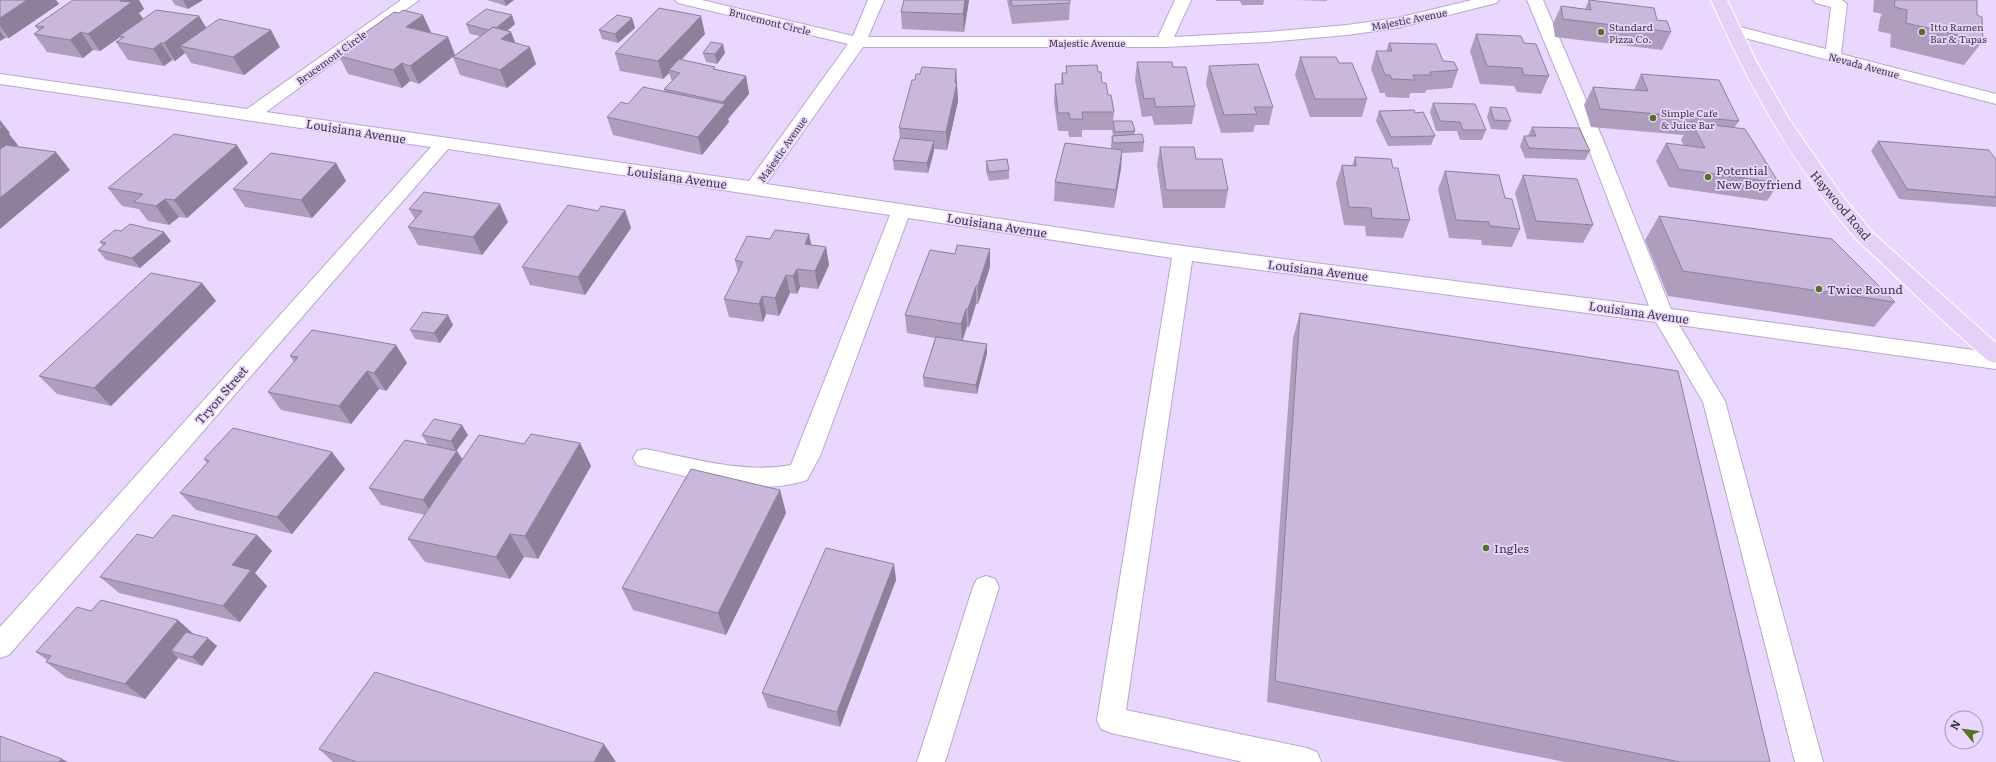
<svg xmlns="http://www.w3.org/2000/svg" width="1996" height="762" font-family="Literata,serif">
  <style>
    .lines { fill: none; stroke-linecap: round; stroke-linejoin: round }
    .minor-casing { stroke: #baa7cc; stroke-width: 2 }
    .major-casing { stroke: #fff; stroke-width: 2 }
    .minor { fill: #fff; fill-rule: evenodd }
    .major { fill: #e5d1f8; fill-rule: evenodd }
    .wall { fill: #ae9dbd }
    .shaded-wall { fill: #8d809a }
    .building { fill: #cab7dc; stroke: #8d809a }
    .poi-dot { fill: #537025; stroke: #ead7fd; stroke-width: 1.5 }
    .labels { text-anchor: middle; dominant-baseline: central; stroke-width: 3.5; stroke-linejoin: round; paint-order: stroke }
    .far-street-label { font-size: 10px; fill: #3f3747; stroke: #ead7fd }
    .far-poi-label { font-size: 10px; fill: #3f3747; stroke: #ead7fd; text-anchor: start }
    .street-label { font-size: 12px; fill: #3f3747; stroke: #ead7fd }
    .poi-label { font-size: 12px; fill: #3f3747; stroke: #ead7fd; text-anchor: start }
  </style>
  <rect width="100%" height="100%" fill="#ead7fd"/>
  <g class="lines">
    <g class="minor-casing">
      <path id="minor" d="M401,0H419L266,112L749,181L848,44L678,3L675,0H702L853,36L868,0H884L868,37H1158L1175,0H1191L1174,37L1267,32L1347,25L1397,18L1472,0H1499L1496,3L1397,28L1347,35L1267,42L1164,47H863L766,184L1183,246L1649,306L1586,142L1527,0H1543L1604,142L1671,309L1996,353V369L1679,325L1725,401L1823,762H1795L1703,402L1656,322L1192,261L1126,710L1307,748L1317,752L1321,762H1243L1111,733L1101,729L1097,720L1172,258L908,218L820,456L807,480C756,497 697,478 645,467L637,465L633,458L637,451L645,449C692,458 743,474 791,465L890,215L448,149L9,655L0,658V627L431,147L0,84V74L247,109Z
        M1813,0H1842L1847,4L1841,54L1996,94V104L1726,33L1724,30L1726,27L1732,25L1826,49L1831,7L1816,3Z
        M986,576L995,579L999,587L945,762H917L973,587L977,579Z"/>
    </g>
    <g class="major-casing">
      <path id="major" d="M1711,0H1727L1756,61L1789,119L1844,198L1873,233L1996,343V363L1988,361C1953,330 1919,299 1886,267C1874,255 1861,245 1851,233C1792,164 1748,83 1711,0Z"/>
    </g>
    <use href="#minor" class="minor"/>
    <use href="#major" class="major"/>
  </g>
  <path class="wall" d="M0,0H56L59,4L9,38H5L0,41Z
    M73,0H139L144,9L139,13L143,19L199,16L206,28L280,47L244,75L191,63L185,53L175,61L172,60L164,66L128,60L116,42L121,39L120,37L100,51L93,50L83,58L47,52L34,34L39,31L35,26Z
    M172,0H203L188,9L175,5Z
    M487,0H514L506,6Z
    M969,0L964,32L902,29L901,12Z
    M1007,0H1070V3L1069,20L1012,24Z
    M1216,0H1264L1263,5H1242L1240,1H1216Z
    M1295,0H1327V1Z
    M1589,0L1657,20L1671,32L1662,50L1555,37L1553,24L1561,6L1585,9Z
    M1874,0H1977V15L1983,41L1964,65L1890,47L1891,34L1878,31L1880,18L1882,14L1873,12Z
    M632,18L635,28L618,43L602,39L599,30Z
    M466,24H515L507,31L511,32L515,43L536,64L507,88L460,75L453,57L480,36L470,34Z
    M431,32L430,33L448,37L455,55L419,84L410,81L402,88L348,74L339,56L346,51L344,48Z
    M705,34L681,60L715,67V69L746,76L749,94L728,119L729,122L702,155L613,135L607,117L628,104L665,92L664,89L672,81L669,73L663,79L620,71L615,53Z
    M1476,34L1524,43L1549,76L1541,94L1517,92L1514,86L1480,84L1470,51Z
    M1389,43L1443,61L1458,70L1452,88L1426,90L1425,93H1410L1409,98L1386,97L1385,93H1380L1371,69L1376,51H1386Z
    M703,53H725L717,64L706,62Z
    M1300,57L1339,63L1367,99L1362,117H1310L1295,75Z
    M1137,62L1173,67L1195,106L1192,124L1154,125L1152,116L1142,117L1135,80Z
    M1066,66L1098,72L1102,83L1108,95L1114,112L1113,121L1135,131L1134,135L1144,142L1143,152L1122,153L1121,168L1114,208L1054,201L1055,182L1111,149V145L1112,136H1113L1112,130H1082V137H1069L1068,131H1058L1054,102L1055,84H1061L1062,73H1066Z
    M1209,66L1273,107L1269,125H1255L1253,132L1221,133L1206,84Z
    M956,69L958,101L947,150L934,149V151L928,173L894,170L893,160L900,139L899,128L920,74Z
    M1641,74L1739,121L1734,128L1779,183L1767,201L1669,187L1656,161L1666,143L1684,146L1681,140L1684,135L1591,127L1584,105L1593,87L1634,90Z
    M1433,103L1486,130L1482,140H1460L1457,131H1436L1430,112Z
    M1490,107L1511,121L1507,130L1491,129L1487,117Z
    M1379,111L1415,113L1435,136L1431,145L1388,146L1376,121Z
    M1532,127L1590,151L1585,160L1525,158L1520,146L1524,136H1528Z
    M1878,141L1996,160V207L1899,199L1871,151Z
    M1160,147L1196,159L1228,190L1225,208H1163L1157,165Z
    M1355,157L1393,168L1410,220L1403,238L1366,236L1365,226L1344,225L1336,183L1342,165L1352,166Z
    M986,161L1009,170V179L989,181L986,171Z
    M248,163L187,218L179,217L169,225L148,221L139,209L122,206L108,188Z
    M336,163L346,181L312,218L245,207L233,189Z
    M1445,171L1505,198L1520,229L1512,247L1482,245L1481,240L1449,238L1438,189Z
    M1523,175L1593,225L1583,243L1527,239L1515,193Z
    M409,209L508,222L482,255L418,245L408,227L415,219Z
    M625,210L631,228L585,295L530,285L522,267L598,211Z
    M1659,216L1895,302L1874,327L1668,296L1645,240Z
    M121,231L171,241L140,268L106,260L98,250L103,246L100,242Z
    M809,234L811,245L826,247L829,265L818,289L800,287L797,294L790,293L779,316L766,314L763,322L729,317L724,299L738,272L735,260L770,239Z
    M990,249V267L978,304H976L969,327H967L962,340L987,344V353L977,394L924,387L923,377L935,338L907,333L905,315L955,254Z
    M202,283L216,301L111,406L57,394L39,376Z
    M1300,313L1770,762H1565L1267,702L1293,338Z
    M453,325L440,343L415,339L410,330Z
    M396,345L407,363L386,391L379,389L351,424L281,410L268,392L294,362L290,356Z
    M422,435H468L456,451L462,459L524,444L580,443L591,466L538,559L524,557L510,579L425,562L408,539L425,515L381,505L369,488L428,445Z
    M204,459L345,469L292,534L196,510L180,493L207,463Z
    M780,490L786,513L726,635L633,610L622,588Z
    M257,535L272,551L255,573L267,586L240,622L119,593L100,577L153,538Z
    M894,564L896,580L840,727L768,708L762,693Z
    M91,611L194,634L217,646L202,666L180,659L178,658L145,699L67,678L46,662L47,660L36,652Z
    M319,749L616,762H333Z"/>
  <path class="shaded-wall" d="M27,0H56L59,4L9,38L0,26V18Z
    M121,0H139L144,9L139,13L144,20L119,36L120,37L100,51L88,34Z
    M183,0H203L188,9Z
    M504,0H514L506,6Z
    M965,0H969L964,32L963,14Z
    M423,15L431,32L414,45L406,27Z
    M512,15L515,24L496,40L492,31Z
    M199,16L210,34L180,46L185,53L175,61L164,43Z
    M701,16L705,34L671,71L669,70V73L663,79L658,61Z
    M632,18L635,28L618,43L615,34Z
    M271,30L280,47L244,75L233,57Z
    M0,31L5,38L0,41Z
    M81,32L93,50L83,58L70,40Z
    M511,32L518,49L501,39Z
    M448,37L455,55L419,84L410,66Z
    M161,43L172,60L164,66L153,49Z
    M723,44L725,53L717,64L715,54Z
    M530,47L536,64L507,88L500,70Z
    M402,63L410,81L402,88L393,70Z
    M956,69L958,101L947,150L946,132L955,83Z
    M746,76L749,94L728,119L729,122L702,155L698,137L724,106L723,102Z
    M0,120L10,133L9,134L18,145L0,158Z
    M934,141V151L928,173L927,163Z
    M237,145L248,163L187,218L174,200Z
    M1122,150L1121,168L1114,208L1116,190Z
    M56,152L70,170L0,229V198Z
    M336,163L346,181L312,218L301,200Z
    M165,199L179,217L169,225L156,206Z
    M500,204L508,222L482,255L473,237Z
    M625,210L631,228L585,295L578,277Z
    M164,232L171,241L140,268L132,258Z
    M809,234L813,253L805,244Z
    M826,247L829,265L818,289L815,271Z
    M990,249V267L978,304V286Z
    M797,269L800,287L797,294L793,276Z
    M786,275L790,293L779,316L775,298Z
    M202,283L216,301L111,406L94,388Z
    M976,286V304L969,327L968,309Z
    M762,296L766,314L763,322L759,304Z
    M966,309L967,327L962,342L961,324Z
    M448,315L453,325L440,343L434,333Z
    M987,344V353L977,394L976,385Z
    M396,345L407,363L386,391L374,373Z
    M367,371L379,389L351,424L339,406Z
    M462,425L468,435L456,451L451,441Z
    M580,443L591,466L538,559L525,536Z
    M457,451L468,468L434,517L423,500Z
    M332,452L345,469L292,534L277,517Z
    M780,490L786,513L726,635L718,613Z
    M510,534L524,557L510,579L496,557Z
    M257,535L272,551L255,573L267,586L240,622L223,606L232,565Z
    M894,564L896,580L840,727L837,712Z
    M178,620L196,636L171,651L178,658L145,699L125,684Z
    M208,638L217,646L202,666L192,657Z
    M604,744L616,762H594Z
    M62,759L68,762H59Z"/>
  <path class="building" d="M0,0H27L0,18Z
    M73,0H121L120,1L132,2L88,34L81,32L70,40L34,34L44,27L35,26Z
    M904,0H965L963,14L901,12Z
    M1011,0H1070V3L1012,6Z
    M1589,0L1654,8L1657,20L1667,21L1671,32L1563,19L1561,6L1591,10Z
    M1895,0H1977V15L1982,17L1983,41L1906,23L1907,10L1894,7Z
    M659,8L701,16L658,61L615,53Z
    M486,9L512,15L496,28L493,27L489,30L466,24Z
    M156,10L199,16L164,43H161L153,49L116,42L124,37L119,36Z
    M403,10L423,15L406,27L448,37L410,66L402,63L393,70L339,56L348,49L344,48L394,12L399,13Z
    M617,15L632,18L615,34L599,30Z
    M219,19L271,30L233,57L180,46Z
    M493,27L511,32L501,39L530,47L500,70L453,57Z
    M1476,34L1521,36L1524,43L1536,44L1549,76L1524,75L1522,68L1487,66Z
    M711,42L723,44L715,54L703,53Z
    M1389,43L1436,44L1443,61L1454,62L1458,70L1430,72L1431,75H1413L1415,80L1392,79L1390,75H1385L1376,51H1392Z
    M1300,57H1336L1339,63H1352L1367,99H1315Z
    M679,59L715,67L713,69L746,76L723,102L664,89L680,73L669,70Z
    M1137,62H1172L1173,67H1186L1195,106L1156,107L1154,98L1144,99Z
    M1258,64L1273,107H1254L1257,114L1224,115L1209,66Z
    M1097,65L1098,72H1101L1102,83H1106L1108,95H1111L1114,112H1082L1083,119H1070L1069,113H1058L1055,84H1063L1062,73H1067L1066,66Z
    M922,67L956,69L955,83H957L946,132L899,128L912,80H915L916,74H920Z
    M1641,74L1719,80L1739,121L1600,109L1593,87L1648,91Z
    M643,87L725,104L698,137L607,117L621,102L628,104Z
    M1433,103L1475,104L1486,130H1463L1460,122L1440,121Z
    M1490,107L1506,108L1511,121L1494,120Z
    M1414,110L1415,113L1423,112L1435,136L1391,137L1379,111Z
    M1113,121H1132L1135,131L1115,132Z
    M1691,122L1745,129L1779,183L1679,169L1666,143L1705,148Z
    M0,126H3L0,129Z
    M1532,127L1579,128L1590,151L1529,148L1524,136H1536Z
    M174,134L237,145L174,200L165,199L156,206L134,202L143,194L108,188Z
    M1142,134L1144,142L1113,143L1112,136Z
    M900,138L934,141L927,163L893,160Z
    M1878,141L1989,150L1996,160V197L1907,189Z
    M1065,143L1122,150L1116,190L1055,182Z
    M6,145L56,152L0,198V149Z
    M1160,147H1194L1196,159H1222L1228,190H1166Z
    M271,153L336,163L301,200L233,189Z
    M1355,157L1391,159L1393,168H1398L1410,220L1372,218L1371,208L1349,207L1342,165L1356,166Z
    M1007,159L1009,170L989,172L986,161Z
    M1445,171L1499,175L1505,198L1512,199L1520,229L1490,226L1489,222L1456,220Z
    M1523,175L1577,179L1593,225L1536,221Z
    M424,192L500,204L473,237L408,227L422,211L409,209Z
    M568,205L598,211L601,206L625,210L578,277L522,267Z
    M1659,216L1832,239L1895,302L1683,271Z
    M130,224L164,232L132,258L98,250L106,243L100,242L115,230L121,231Z
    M775,230L809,234L805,244L826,247L815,271L797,269L793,276L786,275L775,298L762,296L759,304L724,299L743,262L735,260L747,236L770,239Z
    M957,245L990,249L978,286H976L968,309H966L961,324L905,315L930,250L955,254Z
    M151,273L202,283L94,388L39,376Z
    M423,312L448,315L434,333L410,330Z
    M1300,313L1678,371L1770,762H1680L1275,681Z
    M312,330L396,345L374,373L367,371L339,406L268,392L298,357L290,356Z
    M936,337L987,344L976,385L923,377Z
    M434,419L462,425L451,441L422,435Z
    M233,428L332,452L277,517L180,493L209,461L204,459Z
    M531,434L580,443L525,536L510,534L496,557L408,539L479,435L524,444Z
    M405,440L457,451L423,500L369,488Z
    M691,469L780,490L718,613L622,588Z
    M173,515L257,535L232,565L251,570L223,606L100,577L137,534L153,538Z
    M826,548L894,564L837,712L762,693Z
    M101,600L178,620L125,684L46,662L51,656L36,652L77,607L91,611Z
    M186,632L208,638L192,657L171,651Z
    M375,672L604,744L594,762H357L319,749Z
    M0,736L62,759L59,762H0Z"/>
  <g class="poi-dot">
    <circle cx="1601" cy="32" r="4"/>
    <circle cx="1922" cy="32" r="4"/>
    <circle cx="1653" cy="118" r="4"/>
    <circle cx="1708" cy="177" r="4"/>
    <circle cx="1819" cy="289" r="4"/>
    <circle cx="1486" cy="548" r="4"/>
  </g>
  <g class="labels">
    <g class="far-street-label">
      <text transform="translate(1409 19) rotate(-11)">Majestic Avenue</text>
      <text transform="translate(770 21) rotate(14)">Brucemont Circle</text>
      <text x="1087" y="42">Majestic Avenue</text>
      <text transform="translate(331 57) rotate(-36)">Brucemont Circle</text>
      <text transform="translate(1864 65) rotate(15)">Nevada Avenue</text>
      <text transform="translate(782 149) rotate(-55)">Majestic Avenue</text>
    </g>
    <g class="far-poi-label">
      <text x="1609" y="26">Standard<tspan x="1609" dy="12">Pizza Co.</tspan></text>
      <text x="1930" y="26">Itto Ramen<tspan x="1930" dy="12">Bar &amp; Tapas</tspan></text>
      <text x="1661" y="112">Simple Cafe<tspan x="1661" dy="12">&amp; Juice Bar</tspan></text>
    </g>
    <g class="street-label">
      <text transform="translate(356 131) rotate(9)">Louisiana Avenue</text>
      <text transform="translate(677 177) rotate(8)">Louisiana Avenue</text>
      <text transform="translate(1841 205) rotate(50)">Haywood Road</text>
      <text transform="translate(997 225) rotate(9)">Louisiana Avenue</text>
      <text transform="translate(1318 270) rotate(7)">Louisiana Avenue</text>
      <text transform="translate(1639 312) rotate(8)">Louisiana Avenue</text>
      <text transform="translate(221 395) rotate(-49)">Tryon Street</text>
    </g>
    <g class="poi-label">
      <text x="1716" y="170">Potential<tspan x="1716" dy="14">New Boyfriend</tspan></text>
      <text x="1827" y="289">Twice Round</text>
      <text x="1494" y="548">Ingles</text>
    </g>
  </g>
  <g transform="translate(1964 730) rotate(299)"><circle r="19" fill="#ead7fd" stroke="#a697b4"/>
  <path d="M0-3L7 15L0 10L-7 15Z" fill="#537025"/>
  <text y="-6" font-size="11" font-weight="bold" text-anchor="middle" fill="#3f3747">N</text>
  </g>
</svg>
